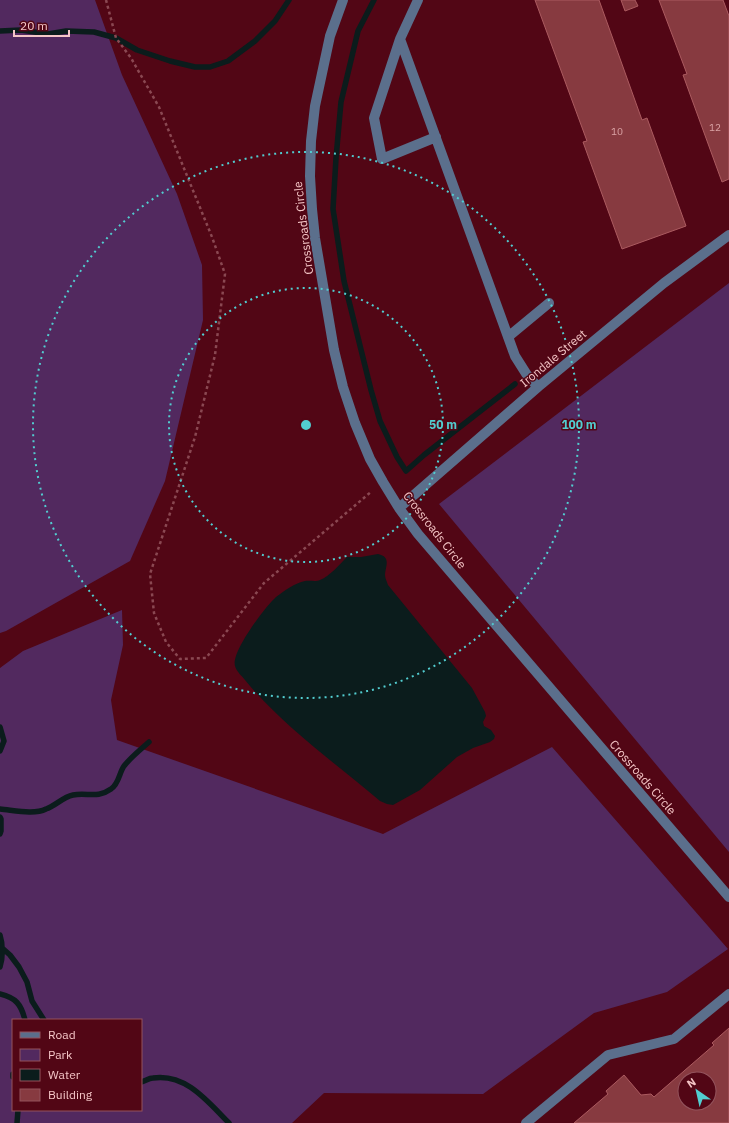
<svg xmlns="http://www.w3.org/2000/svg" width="729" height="1123" font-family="'IBM Plex Sans',sans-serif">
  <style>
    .green { fill: #52295f; fill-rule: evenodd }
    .water { fill: #0b1c1c }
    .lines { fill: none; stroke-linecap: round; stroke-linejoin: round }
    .stream { stroke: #0b1c1c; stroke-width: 5.5 }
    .building { fill: #873a40; stroke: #ac5b60; fill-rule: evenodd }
    .path { stroke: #8a4852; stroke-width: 2.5; stroke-dasharray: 3 3; stroke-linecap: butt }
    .minor { stroke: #5b6f8c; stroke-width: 10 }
    .ring { fill: none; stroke: #52cdd0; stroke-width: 2; stroke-dasharray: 2 4 }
    .labels { text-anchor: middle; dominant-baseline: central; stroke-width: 3; stroke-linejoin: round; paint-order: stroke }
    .number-label { font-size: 10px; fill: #daa3a5 }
    .street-label { font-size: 12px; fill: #f5c6c7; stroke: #520615 }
    .centre { fill: #52cdd0; stroke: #520615; stroke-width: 2 }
    .ring-label { font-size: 12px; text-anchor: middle; font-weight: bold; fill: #52cdd0; stroke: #520615; stroke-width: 3; stroke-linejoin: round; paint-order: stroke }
  </style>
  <rect width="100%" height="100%" fill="#520615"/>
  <path class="green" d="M0,0H95L122,75L177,194L202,265L203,320L165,481L130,561L6,631L0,633Z
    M729,283V852L439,504Z
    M122,610L123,645L111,700L117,740L383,834L552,747L728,949L667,992L594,1013L483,1094L324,1093L292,1123H0V668L23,651ZM13,1020H141V1110H13Z"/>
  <path class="water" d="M378,554C392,557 385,567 385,575C385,578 387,582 388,585L472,688L485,712L486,716L483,722L484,726L491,730L495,736L494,739L490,742L473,748L457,757L420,790L393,805L387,804L380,801C335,763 282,725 245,680C242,676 236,671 235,666C231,652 265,607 276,597C284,591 295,583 305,581C309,580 316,582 320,580C330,576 340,564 347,557H361Z"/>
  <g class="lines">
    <path class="stream" d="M374,0L358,31L341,102L336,158L333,209L344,281L371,390L380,421L397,457L406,471L424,455L515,384
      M0,31L21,30L48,34L66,31L94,32L116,38L137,50L170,61L195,67H210L228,61L255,41L275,21L289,0
      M0,727L4,741L0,751
      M0,809C13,810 34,815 46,809C55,806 63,797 73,795C87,792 97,799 111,789C119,784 119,773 124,766C131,757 140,750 149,742
      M0,817L1,819V831L0,834
      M0,935C3,944 3,958 0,967
      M1,947L10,955L19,967L27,982L32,1001L44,1020
      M0,994C16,998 21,1004 25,1020
      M13,1074V1077
      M141,1082C145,1081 149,1078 153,1078C186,1073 208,1102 229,1123
      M17,1123L18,1110"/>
  </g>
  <path class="building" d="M535,0H599L642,120L647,118L686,226L622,249L583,142L587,141Z
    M621,0H635L638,6L625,11Z
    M659,0H723L729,16V179L722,182L683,75L687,74Z
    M729,1028V1123H574L608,1094L606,1091L624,1075L641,1095L651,1094L654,1097L714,1045L712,1043ZM685,1079H709V1103H685Z"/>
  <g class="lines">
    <path class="path" d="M106,0L116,38L131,58L159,107L212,237L225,274L215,355L195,437L150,574L154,613L166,642L180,659L206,658L264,583L372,491"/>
    <path class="minor" d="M343,0L330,36L315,106L311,141L310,176L312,209L315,238L334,350L343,387L355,423L370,459L383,482L399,508L418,534L729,897
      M418,0L400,39L515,356L527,375L538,387
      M400,39L374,118L382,159L436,137
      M508,337L549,303
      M399,508L538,387L664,283L729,235
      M526,1123L608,1055L674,1039L729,994"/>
  </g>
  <g class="ring">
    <circle cx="306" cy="425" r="137"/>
    <circle cx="306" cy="425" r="273"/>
  </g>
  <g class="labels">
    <g class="number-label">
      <text x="715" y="127">12</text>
      <text x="617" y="131">10</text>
    </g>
    <g class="street-label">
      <text transform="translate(303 228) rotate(-97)">Crossroads Circle</text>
      <text transform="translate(553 358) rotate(-40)">Irondale Street</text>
      <text transform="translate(435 530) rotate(52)">Crossroads Circle</text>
      <text transform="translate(643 777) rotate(49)">Crossroads Circle</text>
    </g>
  </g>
  <circle cx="306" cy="425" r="6" class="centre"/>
  <g class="ring-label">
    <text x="443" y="429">50 m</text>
    <text x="579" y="429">100 m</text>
  </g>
  <rect x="12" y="1019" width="130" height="92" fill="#520615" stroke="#93535c"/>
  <rect x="20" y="1032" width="20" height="6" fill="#5b6f8c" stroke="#93535c"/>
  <text x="48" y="1039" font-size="12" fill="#f5c6c7">Road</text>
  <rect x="20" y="1049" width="20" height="12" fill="#52295f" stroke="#93535c"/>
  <text x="48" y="1059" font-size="12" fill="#f5c6c7">Park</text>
  <rect x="20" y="1069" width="20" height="12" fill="#0b1c1c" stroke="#93535c"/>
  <text x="48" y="1079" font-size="12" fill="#f5c6c7">Water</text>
  <rect x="20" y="1089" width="20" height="12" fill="#873a40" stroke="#93535c"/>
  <text x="48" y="1099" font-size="12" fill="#f5c6c7">Building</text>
  <g transform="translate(697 1091) rotate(326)"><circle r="19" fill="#520615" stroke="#93535c"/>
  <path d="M0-3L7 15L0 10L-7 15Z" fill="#52cdd0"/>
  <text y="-6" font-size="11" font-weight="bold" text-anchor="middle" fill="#f5c6c7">N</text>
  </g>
  <path d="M14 30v6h55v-6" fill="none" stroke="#f5c6c7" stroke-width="2"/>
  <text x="20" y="30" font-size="12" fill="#f5c6c7" stroke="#520615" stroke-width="3" paint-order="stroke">20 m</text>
</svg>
